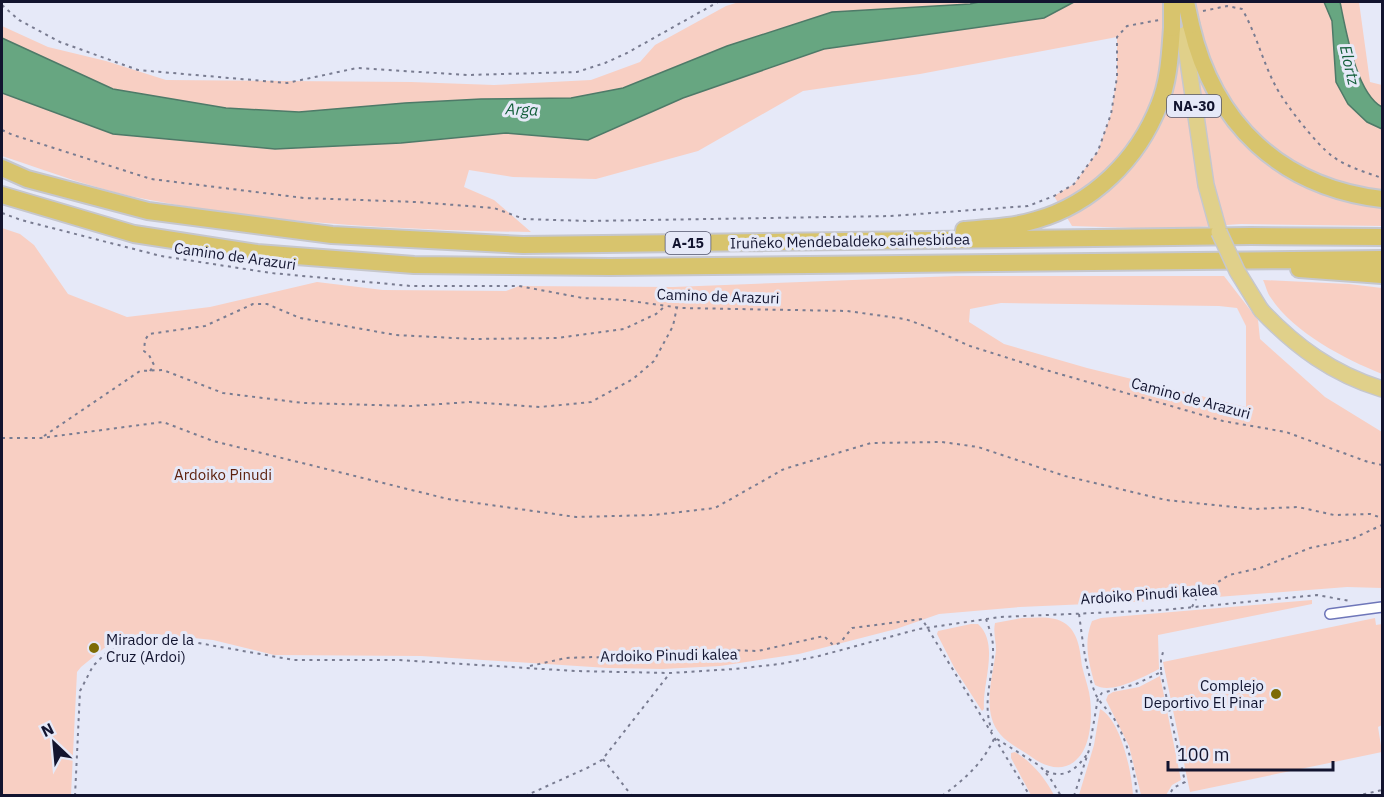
<svg xmlns="http://www.w3.org/2000/svg" width="1384" height="797" font-family="'IBM Plex Sans',sans-serif">
  <style>
    .green { fill: #f8cfc3; fill-rule: evenodd }
    .water { fill: #67a681; stroke: #4e7a68; stroke-width: 1.5 }
    .lines { fill: none; stroke-linecap: round; stroke-linejoin: round }
    .minor-casing { stroke: #6e76b9; stroke-width: 12 }
    .trunk-casing { stroke: #c6c7cd; stroke-width: 18 }
    .motorway-casing { stroke: #c6c7cd; stroke-width: 20 }
    .path { stroke: #797c91; stroke-width: 2; stroke-dasharray: 3 4.5; stroke-linecap: butt }
    .minor { stroke: #fff; stroke-width: 9 }
    .trunk { stroke: #e0d08a; stroke-width: 15 }
    .motorway { stroke: #d8c46d; stroke-width: 16 }
    .trunk-bridge-casing { stroke: #c6c7cd; stroke-width: 18; stroke-linecap: butt }
    .motorway-bridge-casing { stroke: #c6c7cd; stroke-width: 20; stroke-linecap: butt }
    .trunk-bridge { stroke: #e0d08a; stroke-width: 15 }
    .motorway-bridge { stroke: #d8c46d; stroke-width: 16 }
    .poi-dot { fill: #7d6b04; stroke: #e6e9f8; stroke-width: 2 }
    .labels { text-anchor: middle; dominant-baseline: central; stroke-width: 6; stroke-linejoin: round; paint-order: stroke }
    .shield { fill: #e6e9f8; stroke: #52546b; stroke-width: 1.5 }
    .shield-label { font-size: 14px; font-weight: bold; fill: #12142f }
    .street-label { font-size: 15px; fill: #12142f; stroke: #e6e9f8 }
    .park-label { font-size: 15px; fill: #5d210e; stroke: #e6e9f8 }
    .poi-label { font-size: 15px; fill: #12142f; stroke: #e6e9f8; text-anchor: start }
    .water-label { font-size: 16px; font-style: italic; fill: #125e3a; stroke: #e6e9f8 }
  </style>
  <rect width="100%" height="100%" fill="#e6e9f8"/>
  <path class="green" d="M739,2H979L727,46L623,88L571,98L481,99L405,103L299,112L226,108L113,89L2,38V26L48,47L106,61L166,80L411,82L494,85L591,80L640,62L655,45L726,6Z
    M1074,2H1359L1370,82L1382,85V226L1241,224L1168,229L1072,226L1054,196L1074,184L1098,151L1111,114L1117,77V37L920,74L803,91L698,151L596,179L513,177L469,170L464,187L494,200L531,232C404,230 275,224 150,200C100,191 50,172 2,156V93L113,134L275,149L401,143L506,133L588,140L683,98L824,49L1044,18Z
    M2,228L20,234L34,245L68,294L127,317L210,307L317,282L383,290L506,291L519,286L673,287L956,276H1224L1258,320L1260,339L1325,397L1382,432V588L1347,587L1178,600L1020,607L939,614L896,629L799,654L720,666L662,669L608,668L421,656L274,655L213,640L155,634L128,635L114,640L81,667L77,672L71,795H2ZM1001,303L1219,306L1237,308L1246,326V407L1087,368L1004,344L969,322L970,309Z
    M1263,280L1349,284L1382,288V374C1345,359 1294,333 1271,298C1267,293 1266,286 1263,280Z
    M1312,600V604L1158,635L1159,669C1143,677 1111,695 1095,685C1089,663 1083,643 1092,621L1101,618Z
    M1022,618C1037,618 1054,615 1066,624C1079,634 1080,651 1082,666C1084,675 1087,683 1089,692C1093,712 1092,748 1075,761C1062,772 1046,767 1033,758C1023,750 1008,744 1000,734C981,711 993,677 996,650C996,641 993,632 995,623Z
    M1375,618L1376,625L1382,624V725L1378,727L1382,752L1190,792L1163,662Z
    M971,624H978C1000,644 982,683 984,709L982,711L955,669L937,634L938,631Z
    M1160,676L1181,780L1172,785L1166,795H1141L1129,746L1106,700L1108,695L1113,692L1139,687Z
    M1100,709C1121,720 1132,773 1133,795H1079L1094,745Z
    M1015,752C1033,763 1045,778 1054,795H1031L1011,758V753Z"/>
  <path class="water" d="M979,2H1074L1044,18L824,49L683,98L588,140L506,133L401,143L275,149L113,134L2,93V38L113,89L226,108L299,112L405,103L481,99L571,98L623,88L727,46L832,12L970,4Z
    M1324,2H1340C1346,30 1356,93 1382,107V129L1367,122L1348,104L1336,82L1332,21Z"/>
  <g class="lines">
    <g class="minor-casing">
      <path id="minor" d="M1330,614L1382,607"/>
    </g>
    <g class="trunk-casing">
      <path id="trunk" d="M1183,27L1206,185L1219,232
        M1261,310C1296,347 1333,374 1382,389"/>
    </g>
    <g class="motorway-casing">
      <path id="motorway" d="M1191,25C1214,124 1281,187 1382,199
        M2,168L27,179L148,211L332,235L523,245L1251,236L1382,237
        M2,195L134,234L257,253L414,265L610,267L1382,259
        M964,230C988,228 1013,227 1036,220C1093,204 1138,159 1159,105C1169,81 1170,54 1172,28
        M1299,269L1382,275"/>
    </g>
    <path class="path" d="M2,5L19,20L60,42L138,70L287,83L357,68L467,75L577,72L605,63L627,53L718,2
      M1203,11L1227,6L1242,9C1256,33 1262,60 1275,85C1284,103 1316,144 1332,156C1347,167 1365,172 1382,178
      M2,130L13,135L151,179L304,198L416,202L494,208L524,219L589,221L891,216L1028,206L1054,196L1074,184L1098,151L1111,114L1117,77V37L1127,26L1159,20
      M2,213L21,220L161,256L271,273L411,286H519L583,298L624,300L681,308L847,311L905,319L925,326L970,346L1046,370L1223,421L1286,432L1368,462L1382,465
      M150,371L154,365L149,355L144,351L145,340L149,334L205,326L253,304H267L300,318L396,335L473,339L557,338L624,329L656,314L665,306
      M44,436L140,371L163,370L223,393L303,403L411,406L470,402L540,407L591,402L633,379L654,361L673,326L677,307
      M2,438H41L163,422L213,441L448,499L576,517L654,515L715,508L784,469L871,443L942,442L978,447L1065,476L1166,500L1254,509L1298,507L1334,515L1370,514L1382,518
      M1192,607L1198,595L1229,575L1260,568L1310,548L1352,539L1382,525
      M1079,614C1083,642 1085,669 1096,695C1100,703 1107,709 1113,717C1127,739 1135,770 1137,796
      M986,619C989,628 993,638 993,647C994,676 981,702 992,731
      M530,666L566,658L594,657L622,659L680,656L698,659L727,650L758,651L824,636L833,645L840,643L852,628L922,619L1030,796
      M1161,672L1185,782L1173,788L1169,796
      M997,739L1040,766L1050,778L1061,796
      M603,759L632,796
      M1046,771C1066,780 1077,768 1088,753
      M75,796L80,691L93,666L106,653L133,640L162,638L187,641L294,660H399L575,671L670,673L735,669L780,664L819,656L919,629L1000,617L1164,610L1317,595L1350,601
      M525,796L587,768L602,760L670,673
      M942,796C965,779 982,764 994,739
      M1074,796L1089,750L1098,698L1102,693L1136,684L1161,672V660L1164,648
      M1356,796L1382,790"/>
    <use href="#minor" class="minor"/>
    <use href="#trunk" class="trunk"/>
    <use href="#motorway" class="motorway"/>
    <g class="trunk-bridge-casing">
      <path id="trunk-bridge" d="M1219,232L1237,271L1261,310"/>
    </g>
    <g class="motorway-bridge-casing">
      <path id="motorway-bridge" d="M1172,2V28
        M1186,2L1191,25"/>
    </g>
    <use href="#trunk-bridge" class="trunk-bridge"/>
    <use href="#motorway-bridge" class="motorway-bridge"/>
  </g>
  <g class="poi-dot">
    <circle cx="94" cy="648" r="6"/>
    <circle cx="1276" cy="694" r="6"/>
  </g>
  <g class="labels">
    <g class="shield">
      <rect x="1167" y="95" width="54" height="22" rx="4.5"/>
      <rect x="665.5" y="232" width="45" height="22" rx="4.5"/>
    </g>
    <g class="shield-label">
      <text x="1194" y="106">NA-30</text>
      <text x="688" y="243">A-15</text>
    </g>
    <g class="street-label">
      <text transform="translate(850 241) rotate(-1)">Iruñeko Mendebaldeko saihesbidea</text>
      <text transform="translate(235 256) rotate(8)">Camino de Arazuri</text>
      <text transform="translate(718 296) rotate(2)">Camino de Arazuri</text>
      <text transform="translate(1191 398) rotate(15)">Camino de Arazuri</text>
      <text transform="translate(1149 594) rotate(-4)">Ardoiko Pinudi kalea</text>
      <text transform="translate(669 655) rotate(-1)">Ardoiko Pinudi kalea</text>
    </g>
    <g class="park-label">
      <text x="223" y="474">Ardoiko Pinudi</text>
    </g>
    <g class="poi-label">
      <text x="106" y="639">Mirador de la<tspan x="106" dy="17">Cruz (Ardoi)</tspan></text>
      <text x="1264" y="685" text-anchor="end">Complejo<tspan x="1264" dy="17">Deportivo El Pinar</tspan></text>
    </g>
    <g class="water-label">
      <text transform="translate(1350 65) rotate(77)">Elortz</text>
      <text transform="translate(522 109) rotate(3)">Arga</text>
    </g>
  </g>
  <rect width="1384" height="797" fill="none" stroke="#12142f" stroke-width="6"/>
  <g transform="translate(54 743) rotate(334)" stroke="#e6e9f8" stroke-width="4.5" paint-order="stroke">
  <path d="M0-4.5L10 22L0 15L-10 22Z" fill="#12142f"/>
  <text y="-9" font-size="16" font-weight="bold" text-anchor="middle" fill="#12142f">N</text>
  </g>
  <path d="M1168 761v9h165v-9" fill="none" stroke="#12142f" stroke-width="3"/>
  <text x="1177" y="761" font-size="18" fill="#12142f" stroke="#e6e9f8" stroke-width="4.5" paint-order="stroke">100 m</text>
</svg>
